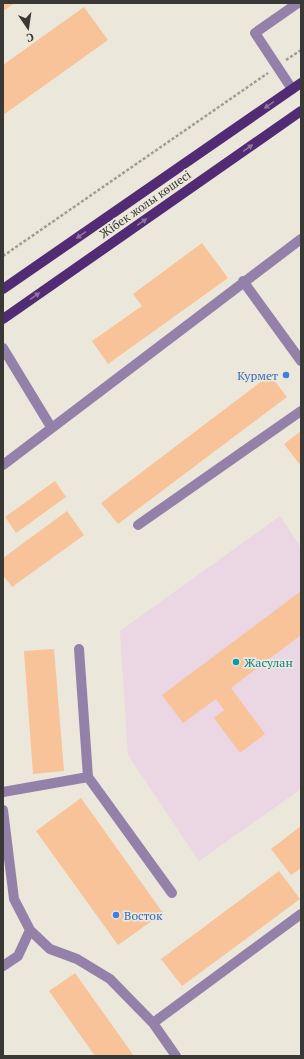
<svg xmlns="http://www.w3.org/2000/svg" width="304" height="1059" font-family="'PT Serif',serif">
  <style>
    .education { fill: #ebd6e4 }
    .building { fill: #f8c398 }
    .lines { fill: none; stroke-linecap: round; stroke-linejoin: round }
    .path { stroke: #a09d94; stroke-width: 2.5; stroke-dasharray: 3 2; stroke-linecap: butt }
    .minor { stroke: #9481aa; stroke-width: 10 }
    .major { stroke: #512b73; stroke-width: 10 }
    .oneway { fill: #8f769c }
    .shop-dot { fill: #3f7fe0; stroke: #ebe7da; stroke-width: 1.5 }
    .culture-dot { fill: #0f9aa8; stroke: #ebe7da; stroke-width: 1.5 }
    .labels { text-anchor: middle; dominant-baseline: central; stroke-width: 3.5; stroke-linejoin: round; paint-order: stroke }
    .street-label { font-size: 12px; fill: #3a3834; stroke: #ebe7da }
    .shop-label { font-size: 12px; fill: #366cbe; stroke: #ebe7da; text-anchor: end }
    .culture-label { font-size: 12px; fill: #0d838f; stroke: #ebe7da; text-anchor: start }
  </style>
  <rect width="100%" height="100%" fill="#ebe7da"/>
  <path class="education" d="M280,516L301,548V789L199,861L128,755L120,631Z"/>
  <path class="building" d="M3,3H15L3,11Z
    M84,7L108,40L3,115V65Z
    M202,243L228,278L108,364L92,341L142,306L133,294Z
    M270,375L287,397L118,524L101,503Z
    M301,431V466L284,444Z
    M55,481L66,497L16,533L5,517Z
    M67,511L84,535L12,587L3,575V558Z
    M301,591V635L231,688L265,734L240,753L214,718L224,710L216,699L183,723L162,695Z
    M54,649L64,771L33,774L24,651Z
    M81,798L163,913L118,945L36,831Z
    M301,826V868L291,875L271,849Z
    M279,871L300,899L182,986L161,959Z
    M75,973L134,1056H95L49,991Z"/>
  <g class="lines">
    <path class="path" d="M286,60L301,50
      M3,256L268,73"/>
    <path class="minor" d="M292,89L255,33L298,3
      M243,281L301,361
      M3,348L51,427
      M3,465L301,239
      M138,525L301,411
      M79,649L88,777
      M3,792L88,777L172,893
      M3,810L14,899L30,930L50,949L77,959L110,979L153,1023L176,1056
      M3,966L18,956L30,930
      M153,1023L301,914"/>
    <path class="major" d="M3,289L301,83
      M3,319L301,111"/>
  </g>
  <defs><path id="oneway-solid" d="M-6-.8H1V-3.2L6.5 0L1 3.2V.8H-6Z"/></defs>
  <g class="oneway">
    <use href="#oneway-solid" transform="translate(269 105) rotate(145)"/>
    <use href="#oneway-solid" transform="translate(248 148) rotate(-35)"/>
    <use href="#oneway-solid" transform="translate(142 222) rotate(-35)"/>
    <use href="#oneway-solid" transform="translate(81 235) rotate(145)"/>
    <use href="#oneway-solid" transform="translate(35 296) rotate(-35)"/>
  </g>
  <g class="shop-dot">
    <circle cx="286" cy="375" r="4"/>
    <circle cx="116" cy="915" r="4"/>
  </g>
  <circle class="culture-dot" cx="236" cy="662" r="4"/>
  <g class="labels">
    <g class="street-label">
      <text transform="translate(145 204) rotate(-35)">Жібек жолы көшесі</text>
    </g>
    <g class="shop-label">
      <text x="278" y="375">Курмет</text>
      <text x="124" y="915" text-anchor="start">Восток</text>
    </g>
    <g class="culture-label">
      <text x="244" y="662">Жасулан</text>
    </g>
  </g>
  <rect width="304" height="1059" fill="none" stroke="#3a3834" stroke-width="8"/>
  <g transform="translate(28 28) rotate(167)" stroke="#ebe7da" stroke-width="3" paint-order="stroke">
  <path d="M0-3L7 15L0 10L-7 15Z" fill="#3a3834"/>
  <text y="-6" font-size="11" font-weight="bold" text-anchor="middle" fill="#3a3834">С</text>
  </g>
</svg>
